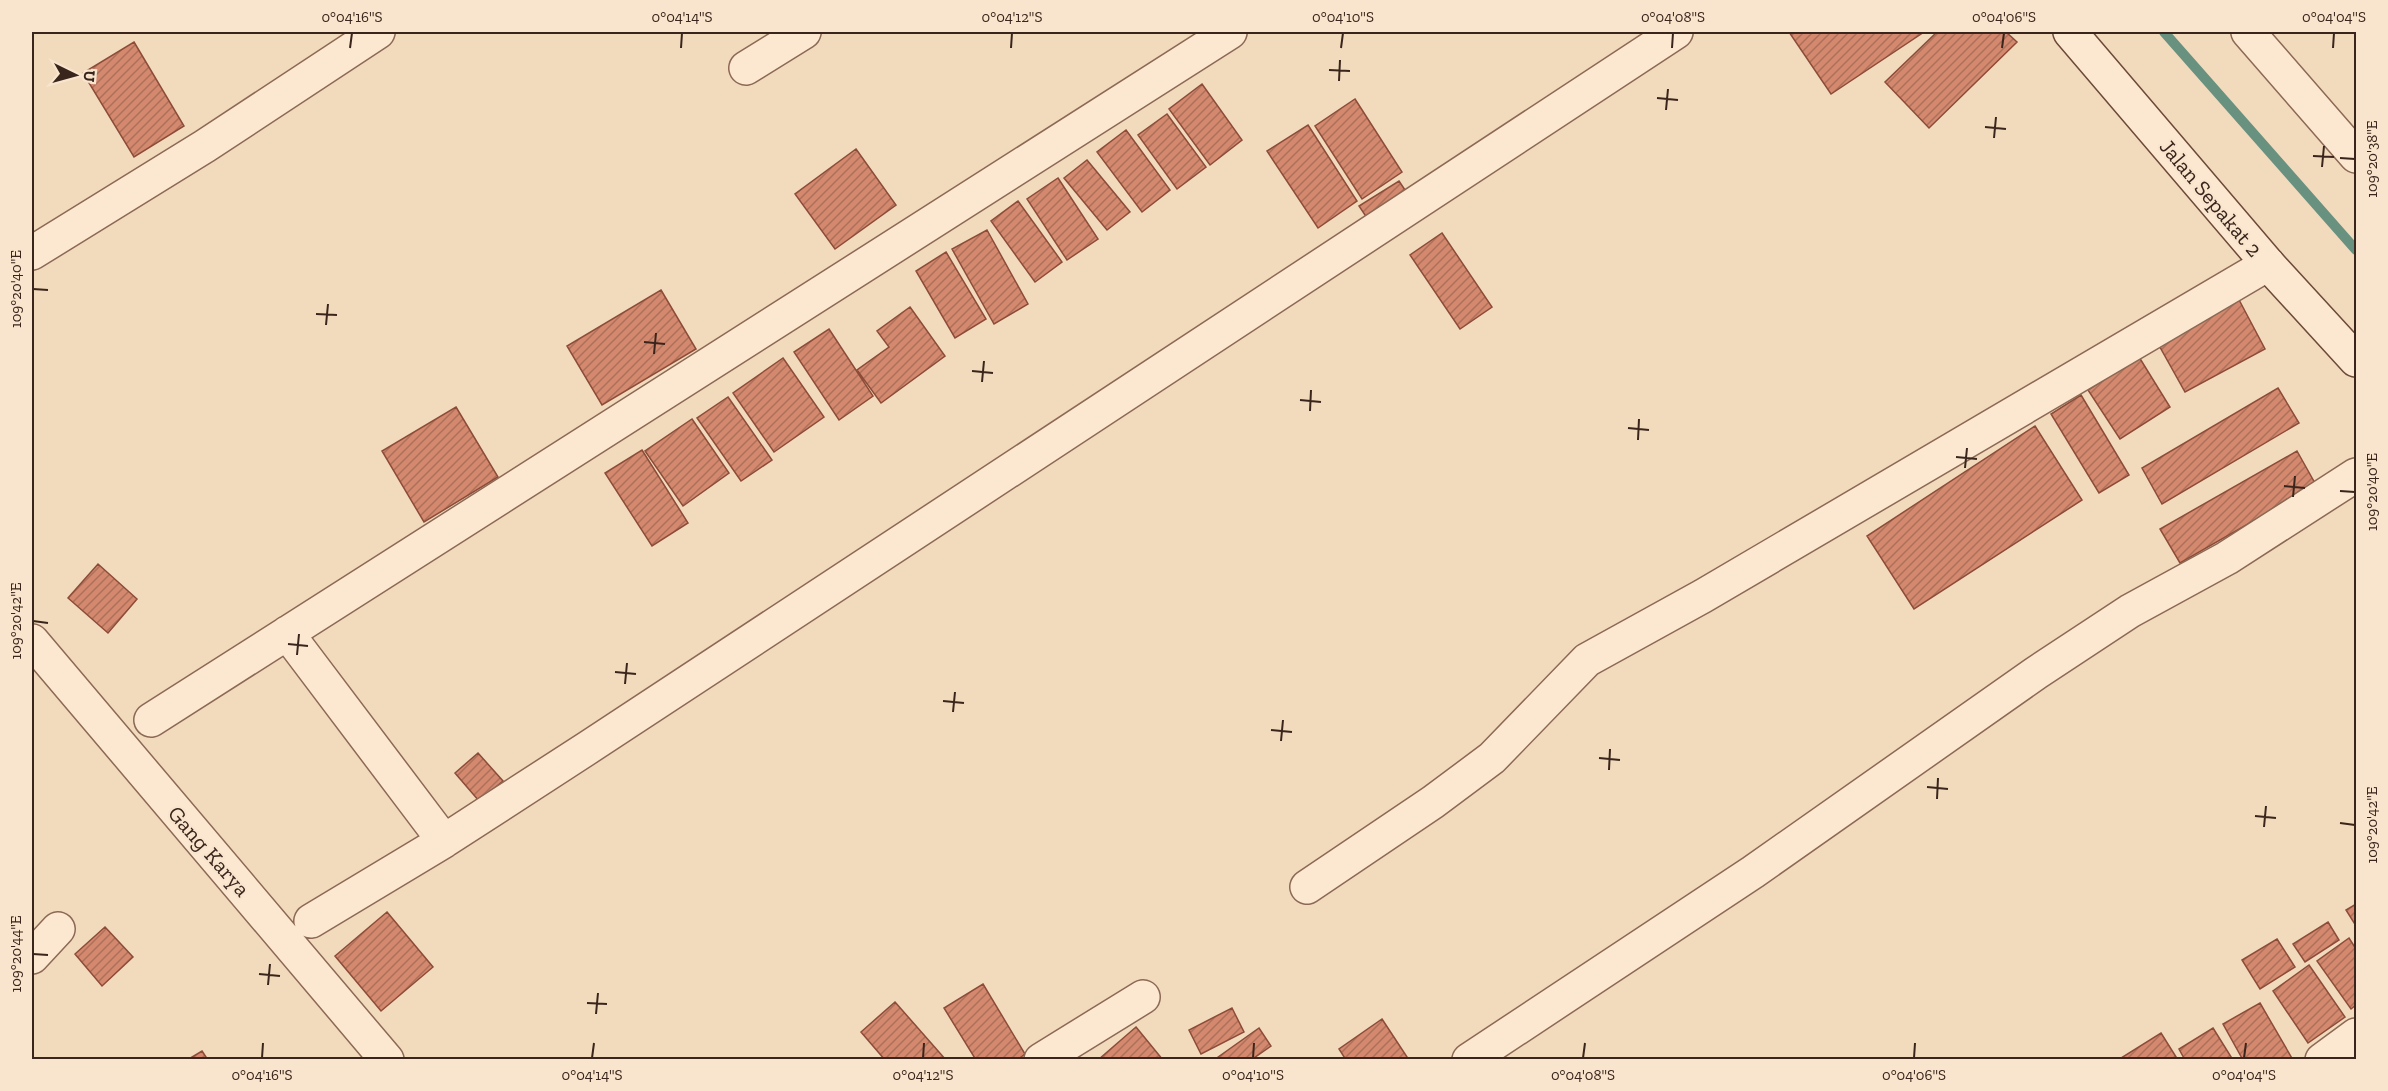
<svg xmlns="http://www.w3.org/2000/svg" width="2388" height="1091" font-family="'Zilla Slab',serif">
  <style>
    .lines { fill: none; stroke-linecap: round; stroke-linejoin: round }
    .stream { stroke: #689180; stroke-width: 10 }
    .building { fill: url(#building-hatch); stroke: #8d4c38; stroke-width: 1.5 }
    .street-casing { stroke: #8c6954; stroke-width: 36 }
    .secondary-casing { stroke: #6d4a38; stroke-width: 36 }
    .street { stroke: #fce8d1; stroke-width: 33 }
    .secondary { stroke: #fce8d1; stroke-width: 33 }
    .ticks { fill: none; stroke: #39251b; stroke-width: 2 }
    .labels { text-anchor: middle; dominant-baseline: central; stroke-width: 4.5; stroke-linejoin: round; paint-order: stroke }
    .street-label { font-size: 22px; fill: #39251b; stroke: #f9e5cd }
    .neatline { fill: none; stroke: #39251b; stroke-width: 2 }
    .ticks-label { font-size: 15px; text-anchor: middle; fill: #39251b }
  </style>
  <defs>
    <pattern id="building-hatch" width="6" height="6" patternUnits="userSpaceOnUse" patternTransform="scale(1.5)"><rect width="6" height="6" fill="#d4896f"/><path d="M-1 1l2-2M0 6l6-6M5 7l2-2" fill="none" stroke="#ad705a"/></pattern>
  </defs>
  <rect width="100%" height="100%" fill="#f2dabd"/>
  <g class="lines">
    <path class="stream" d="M2164,32L2356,250"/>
  </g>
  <path class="building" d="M1789,32H1924L1831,94Z
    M1937,32H2006L2017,42L1929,128L1885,82Z
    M134,42L184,126L134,157L83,73Z
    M1202,84L1242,140L1210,165L1169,109Z
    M1355,99L1402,172L1362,199L1315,126Z
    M1167,114L1206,167L1177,189L1138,135Z
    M1308,125L1357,201L1318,228L1267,151Z
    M1126,130L1170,190L1142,212L1097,152Z
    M856,149L896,205L835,249L795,194Z
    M1087,160L1130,212L1107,230L1064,178Z
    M1058,178L1098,239L1067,260L1027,199Z
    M1399,181L1413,202L1373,227L1359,206Z
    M1018,201L1062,262L1035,282L991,221Z
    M987,230L1028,304L994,324L952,249Z
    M1442,233L1492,307L1460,329L1410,255Z
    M946,252L986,319L955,338L916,271Z
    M661,290L696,349L602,405L567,346Z
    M2237,296L2265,349L2185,392L2156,340Z
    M910,307L945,356L881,403L857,370L889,347L877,331Z
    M829,329L873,396L839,420L794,352Z
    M2139,357L2170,407L2120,439L2088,390Z
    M783,358L824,417L774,452L733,393Z
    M2278,388L2299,423L2162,504L2142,468Z
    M2081,395L2129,475L2099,493L2051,414Z
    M728,397L772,460L741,481L697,418Z
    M456,407L498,477L424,522L382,451Z
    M692,419L729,473L683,506L645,451Z
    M2035,426L2082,500L1914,609L1867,536Z
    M642,450L688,523L652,546L605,473Z
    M2297,451L2316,485L2180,563L2160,529Z
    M98,564L137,599L108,633L68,598Z
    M478,753L503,781L479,801L455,773Z
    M2356,904V926L2346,910Z
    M387,912L433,967L381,1011L335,956Z
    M2328,922L2339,940L2305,962L2293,944Z
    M105,927L133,957L102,986L75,954Z
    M2349,938L2356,949V1005L2351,1009L2317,961Z
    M2277,939L2295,967L2260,989L2242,960Z
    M2309,965L2345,1017L2308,1043L2273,991Z
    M983,984L1025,1054L1017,1060H976L944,1008Z
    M895,1002L946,1060H885L861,1032Z
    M2260,1003L2293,1060H2243L2223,1024Z
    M1232,1008L1244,1032L1201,1054L1189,1030Z
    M1382,1019L1409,1060H1346L1339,1049Z
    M1136,1027L1163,1060H1099V1059Z
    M1259,1028L1271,1046L1251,1060H1214Z
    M2213,1028L2233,1060H2185L2179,1049Z
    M2161,1033L2178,1060H2122L2121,1058Z
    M202,1051L208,1060H187Z"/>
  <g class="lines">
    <g class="street-casing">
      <path id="street" d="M2248,32L2356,156
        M746,68L804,32
        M32,253L205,146L378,32
        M287,633L444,841L311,921
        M32,641L387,1060
        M151,720L1230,32
        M444,841L589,747L1676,32
        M1307,887L1433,802L1492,758L1587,660L1703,596L2268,264
        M32,957L58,929
        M1041,1060L1143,997
        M1469,1060L1753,872L2036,673L2130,611L2227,558L2356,475
        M2322,1060L2356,1035"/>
    </g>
    <g class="secondary-casing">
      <path id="secondary" d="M2070,32L2268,264L2356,360"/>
    </g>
    <use href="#street" class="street"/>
    <use href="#secondary" class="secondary"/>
  </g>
  <path class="ticks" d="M350,48L352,33M681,48L682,33M1011,48L1012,33M1341,48L1343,33M1672,48L1673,33M2002,48L2004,33M2333,48L2334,33M1329,70L1350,71M1339,81L1340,60M1657,98L1678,100M1666,110L1668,89M1985,127L2006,129M1994,138L1996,117M2313,156L2334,157M2340,158L2355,159M2322,167L2324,146M33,289L48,290M316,314L337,315M326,325L328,304M644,342L665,344M654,354L656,333M972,371L993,373M982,382L984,361M1300,400L1321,402M1310,411L1311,390M1628,428L1649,430M1638,440L1639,419M1956,457L1977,459M1965,468L1967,448M2284,486L2305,488M2340,491L2355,492M2293,497L2295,476M33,621L48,623M288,644L308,646M297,655L299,634M615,672L636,674M625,684L627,663M943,701L964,703M953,712L955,692M1271,730L1292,732M1281,741L1283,720M1599,758L1620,760M1609,770L1610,749M1927,787L1948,789M1937,799L1938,778M2255,816L2276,818M2340,823L2355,825M2264,827L2266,806M33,954L48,955M259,974L280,976M268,985L270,964M587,1003L607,1004M596,1014L598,993M262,1058L263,1043M592,1058L594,1043M923,1058L924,1043M1253,1058L1254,1043M1583,1058L1585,1043M1914,1058L1915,1043M2244,1058L2246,1043"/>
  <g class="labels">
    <g class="street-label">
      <text transform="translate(2211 198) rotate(50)">Jalan Sepakat 2</text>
      <text transform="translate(209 851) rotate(49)">Gang Karya</text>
    </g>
  </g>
  <rect width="2388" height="1091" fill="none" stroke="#f9e5cd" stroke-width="66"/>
  <g transform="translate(75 75) rotate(95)" stroke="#f9e5cd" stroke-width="4.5" paint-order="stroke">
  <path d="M0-4.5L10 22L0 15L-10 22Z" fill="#39251b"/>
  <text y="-9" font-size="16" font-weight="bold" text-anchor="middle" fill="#39251b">U</text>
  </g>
  <rect x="33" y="33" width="2322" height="1025" class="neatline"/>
  <g class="ticks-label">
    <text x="352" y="22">0°04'16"S</text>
    <text x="682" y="22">0°04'14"S</text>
    <text x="1012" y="22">0°04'12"S</text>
    <text x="1343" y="22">0°04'10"S</text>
    <text x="1673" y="22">0°04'08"S</text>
    <text x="2004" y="22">0°04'06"S</text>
    <text x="2334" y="22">0°04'04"S</text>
    <text transform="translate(2372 159) rotate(-90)" y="5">109°20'38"E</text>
    <text transform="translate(16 289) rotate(-90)" y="5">109°20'40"E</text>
    <text transform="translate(2372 492) rotate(-90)" y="5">109°20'40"E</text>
    <text transform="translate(16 621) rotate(-90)" y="5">109°20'42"E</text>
    <text transform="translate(2372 825) rotate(-90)" y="5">109°20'42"E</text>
    <text transform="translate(16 954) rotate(-90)" y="5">109°20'44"E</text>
    <text x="262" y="1080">0°04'16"S</text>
    <text x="592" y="1080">0°04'14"S</text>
    <text x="923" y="1080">0°04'12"S</text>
    <text x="1253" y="1080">0°04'10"S</text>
    <text x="1583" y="1080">0°04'08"S</text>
    <text x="1914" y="1080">0°04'06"S</text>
    <text x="2244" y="1080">0°04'04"S</text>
  </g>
</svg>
